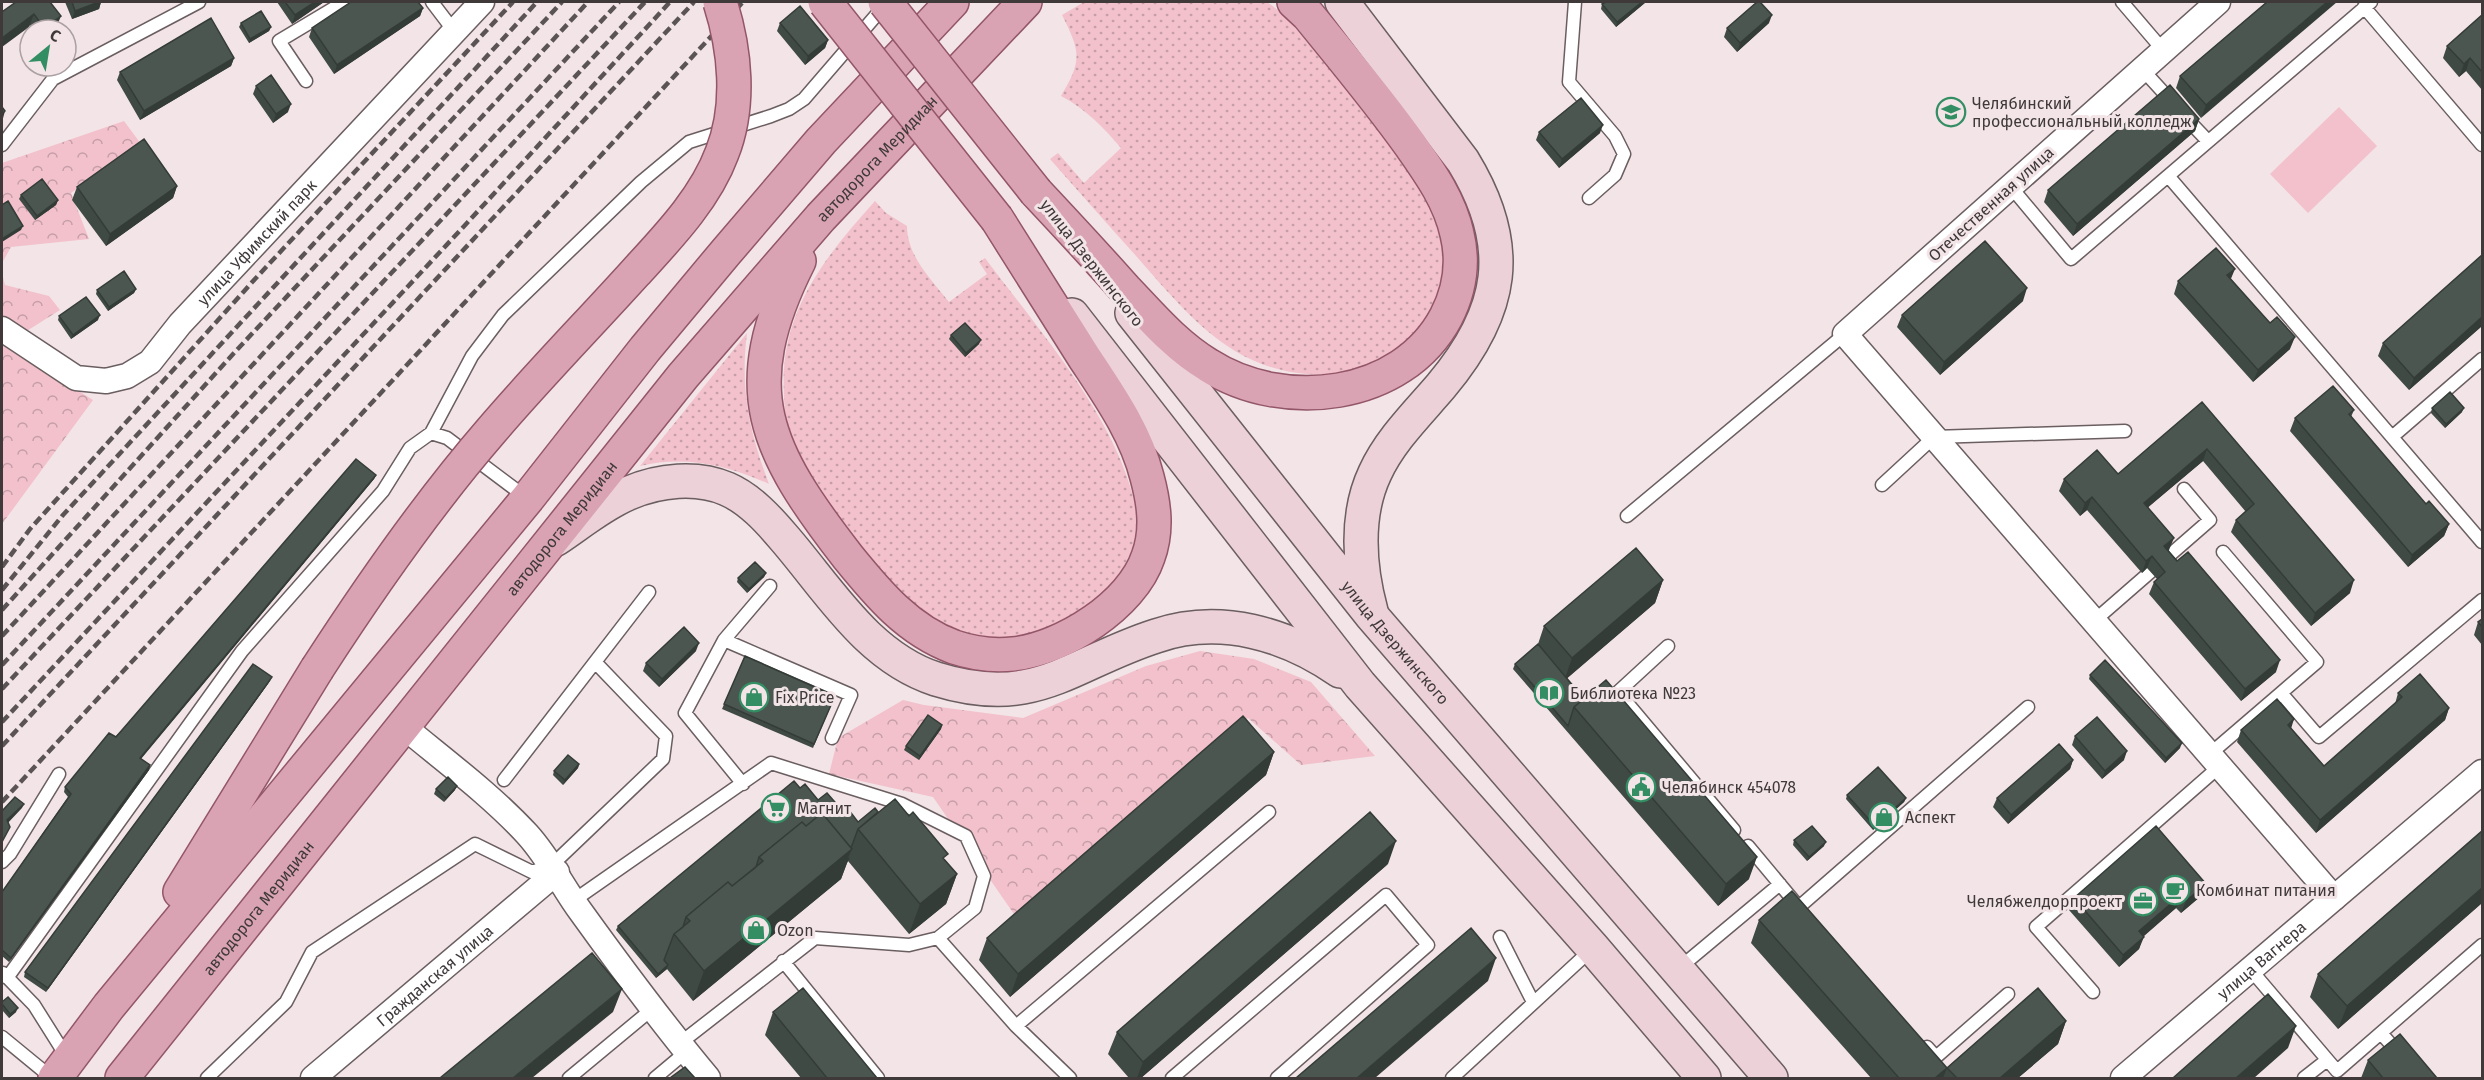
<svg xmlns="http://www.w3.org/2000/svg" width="2484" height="1080" font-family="'Fira Sans',sans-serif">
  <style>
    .grass { fill: url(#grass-dots) }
    .forest { fill: url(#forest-crowns) }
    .pitch { fill: #f2c1cc }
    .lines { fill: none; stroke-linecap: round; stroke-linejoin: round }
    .service-casing { stroke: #6a5e60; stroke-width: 15 }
    .minor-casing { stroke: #6a5e60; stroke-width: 27 }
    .secondary-casing { stroke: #6a5e60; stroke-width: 36 }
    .primary-casing { stroke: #935668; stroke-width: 36 }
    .service { stroke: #fff; stroke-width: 12 }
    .minor { stroke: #fff; stroke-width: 24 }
    .secondary { stroke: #ecd1d9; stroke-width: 33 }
    .primary { stroke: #d9a3b3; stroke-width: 33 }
    .rail { stroke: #5b5455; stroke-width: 4.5; stroke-dasharray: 9 4.5; stroke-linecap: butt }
    .primary-bridge-casing { stroke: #935668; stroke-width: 36; stroke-linecap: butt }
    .primary-bridge { stroke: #d9a3b3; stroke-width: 33 }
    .wall { fill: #404a45 }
    .shaded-wall { fill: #343c38 }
    .building { fill: #4b5650; stroke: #343c38; stroke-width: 1.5 }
    .labels { text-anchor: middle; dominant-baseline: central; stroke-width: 6; stroke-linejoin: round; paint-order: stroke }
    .poi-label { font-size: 16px; fill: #3f393a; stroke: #f3e4e7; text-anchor: start }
    .street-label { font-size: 16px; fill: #3f393a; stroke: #f3e4e7 }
  </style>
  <defs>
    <pattern id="grass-dots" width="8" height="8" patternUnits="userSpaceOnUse" patternTransform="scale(1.5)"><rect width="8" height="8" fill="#f2c1cc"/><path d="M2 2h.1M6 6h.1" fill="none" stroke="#c59ea7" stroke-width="1.8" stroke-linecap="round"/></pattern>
    <pattern id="forest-crowns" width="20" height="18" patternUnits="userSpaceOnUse" patternTransform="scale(1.5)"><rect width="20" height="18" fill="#f2c1cc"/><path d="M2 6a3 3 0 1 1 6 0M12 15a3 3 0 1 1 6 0" fill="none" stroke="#c59ea7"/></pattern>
  </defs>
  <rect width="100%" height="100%" fill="#f3e4e7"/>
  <path class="grass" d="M1084,2H1267C1285,14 1299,33 1314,50C1356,98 1406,157 1434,214C1440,227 1444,243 1445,257C1447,280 1436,307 1422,324C1416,331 1411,339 1405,345C1400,350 1392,353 1386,357C1340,384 1280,378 1235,351C1196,327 1167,291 1137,257C1108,225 1079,192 1050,159L1058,153L1084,183L1121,148C1103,127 1086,109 1061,96C1083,60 1080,51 1062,15Z
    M875,201L886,213L907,226C907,256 931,279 949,302L987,274L979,262L985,258C1037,328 1113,414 1134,500C1155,586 1040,656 966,634C922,621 892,583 864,549C837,517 807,481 792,442C787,428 784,409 784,394C779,313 824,258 875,201Z
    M747,333C740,390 749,431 769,484C728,465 685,455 640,466Z"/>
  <path class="forest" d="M124,121L141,144L71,193L89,239L11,247L2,263V163Z
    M2,274L5,285L49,296L60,310L22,334L2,315Z
    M2,343L93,400L2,524Z
    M1200,651L1254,659L1311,682L1375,756L1301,765L1248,718L1016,917L933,797L829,774L838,738L903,700L924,705L1023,718L1146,666Z"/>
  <path class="pitch" d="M2339,107L2377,146L2308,213L2270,174Z"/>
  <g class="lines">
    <g class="service-casing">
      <path id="service" d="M432,2L454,31
        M1575,2L1569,82L1615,136L1624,154L1615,175L1589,198
        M2122,2L2163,50
        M2364,7L2482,145
        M2142,69L2174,104
        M306,81L279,41L344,2
        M2185,117L2207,140
        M2,145L53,79L199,2
        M2169,177L2482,542
        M2011,187L2071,259L2371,2
        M431,433L472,356L503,315L641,182L689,142L771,116L789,109L804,99L885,5
        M2392,437L2482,359
        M1882,485L1934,437L2125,431
        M1627,516L1845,334
        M2223,552L2317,662L2281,693
        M2094,621L2210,520L2184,489
        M724,640L770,586
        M1668,646L1618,692L1734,830
        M2210,754L2281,693L2319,737L2482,600
        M504,780L649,592
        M743,784L685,713L724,640L851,695L832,738
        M1748,846L1798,906
        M2,862L10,854L59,774
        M573,901L771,763L902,804L966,836L984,876L975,908L938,938
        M1799,907L2028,707
        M1500,937L1533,1002
        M783,961L878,1078
        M1677,970L1780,884
        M2251,970L2337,1071L2482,945
        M3,973L34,1005L68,1059
        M7,978L242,651L383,491L410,448L431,433L447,438L527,498
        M2093,992L2036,927L2220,766
        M1016,1026L1269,812
        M2381,1033L2420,1078
        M2,1037L52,1078
        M679,1044L815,938L909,945L938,938L1016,1026L1070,1078
        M1927,1047L1936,1057L2008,994
        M207,1078L286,1002L312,952L475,844L532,872L552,865L663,759L666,736L595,662
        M569,1078L651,1010
        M655,1078L686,1052
        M1172,1078L1386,895L1428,945L1277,1078
        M1452,1078L1592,949
        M2304,1078L2327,1060"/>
    </g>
    <g class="minor-casing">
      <g id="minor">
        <path d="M2218,2L1845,334L2334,898"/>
        <path id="s1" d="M2,329L76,378L106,381L127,376L150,362L180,324L482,2"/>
        <path d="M403,726C445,761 490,794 527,834C549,858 562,886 581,912C622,969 663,1024 708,1078"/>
        <path id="s2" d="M313,1078L557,872"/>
        <path id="s3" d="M2123,1078L2482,772"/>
      </g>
    </g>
    <g class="secondary-casing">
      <g id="secondary">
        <path d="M1342,2L1463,161C1515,246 1504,311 1441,386C1418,413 1390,440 1375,473C1355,515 1359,567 1371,611"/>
        <path id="s4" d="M1132,313L1372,616L1771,1078"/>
        <path d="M1072,315L1360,685L1593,948L1704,1078"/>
        <path d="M556,539C580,523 603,504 629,493C659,480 697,476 727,489C750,499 769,520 785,539C829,590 868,657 936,679C1036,710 1069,664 1156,636C1220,614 1287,634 1340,671"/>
      </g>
    </g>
    <g class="primary-casing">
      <g id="primary">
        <path d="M1036,192C1066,224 1096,256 1125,289C1151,316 1175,345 1208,365C1283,413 1402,400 1446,317C1460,290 1464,263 1457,234C1450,201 1430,173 1411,146C1379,101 1343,58 1308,15L1294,2"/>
        <path d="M799,261C734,390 765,450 848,557C878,594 908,630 954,647C972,653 994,656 1013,654C1063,649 1132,605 1148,557C1158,530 1154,503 1147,477C1136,433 1109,395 1084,357C1055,311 1026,265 997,219"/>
        <path d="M180,892L317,669"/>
        <path d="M55,1078L109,1006L528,498L645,349L726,252L821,141L952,2"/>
        <path id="s5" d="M122,1078L683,376L821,217L1025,2"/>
      </g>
    </g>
    <use href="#service" class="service"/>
    <use href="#minor" class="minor"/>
    <use href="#secondary" class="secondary"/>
    <use href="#primary" class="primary"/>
    <path class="rail" d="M2,567L30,529L255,279L513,2
      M2,590L63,515L537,2
      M2,610L234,353L562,2
      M2,636L588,2
      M2,665L619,2
      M2,689L645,2
      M2,722L467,223L670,2
      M2,746L694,2
      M2,802L743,2"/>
    <g class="primary-bridge-casing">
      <path id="primary-bridge" d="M825,2L997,219
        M885,2L1036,192
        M317,669C370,587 427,505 491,431C537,377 587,326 635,273C667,238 705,199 722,153C741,105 735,49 720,2"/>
    </g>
    <use href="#primary-bridge" class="primary-bridge"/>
  </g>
  <path class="wall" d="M16,2L56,28L54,30H32Z
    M65,2H101L99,9L72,19Z
    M277,2H324L292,24Z
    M1646,2L1616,27L1601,9L1602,4Z
    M2267,2L2201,118L2176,88L2180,76Z
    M423,8L420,16L334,74L309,37L312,28Z
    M2482,15V90L2466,71L2459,77L2443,58L2447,46Z
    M241,23L271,27L269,31L249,43L239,27Z
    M780,23L828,40L825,48L805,65L777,31Z
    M1769,23L1737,52L1724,37L1727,28Z
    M234,58L231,66L140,120L117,80L120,72Z
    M256,86L288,112L273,123L253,94Z
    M2199,119L2195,131L2073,236L2044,202L2048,190Z
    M1539,132L1600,133L1559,168L1536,140Z
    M177,186L173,198L106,246L72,200L77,187Z
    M21,195L58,200L56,205L35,220L19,199Z
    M2482,255V326L2409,390L2378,356L2383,343Z
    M2231,279L2290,349L2253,382L2174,294L2178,281Z
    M136,289L134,293L108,311L96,294L97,290Z
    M2023,301L1940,375L1897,327L1902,315Z
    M59,316L98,320L71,339L58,320Z
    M951,335L979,344L965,357L949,339Z
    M2202,402L2350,593L2311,626L2231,532L2236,520L2246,512L2203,461L2148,507L2169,550V551L2276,672L2241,701L2149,594L2154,582L2157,579L2147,568L2142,573L2087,510L2080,516L2059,491L2064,479L2118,474Z
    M2432,408L2462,412L2445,428L2431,413Z
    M2354,410L2351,417L2426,504L2449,524L2444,536L2408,567L2290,431L2295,418Z
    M376,475L374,479L141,759L150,765L149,770L9,962L2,956V892L68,797L64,792L65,787Z
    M766,573L764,577L747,593L737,582L738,578Z
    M1663,580L1655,603L1567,678L1749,879L1718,906L1513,669L1515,664L1538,644L1544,626Z
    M2482,619V645L2474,635L2478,622Z
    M696,651L659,687L643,671L646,663Z
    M745,656L835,696L813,748L722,709Z
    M2090,675L2180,748L2165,763L2089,679Z
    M270,681L46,992L24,977L25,972Z
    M2398,693L2449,708L2445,720L2316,833L2237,742L2241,730L2291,728L2324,766L2395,704Z
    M942,725L941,729L919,760L904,750L906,746Z
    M2075,736L2124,760L2102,779L2072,745Z
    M1274,752L1266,775L1010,997L979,960L987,938Z
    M2073,760L2070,769L2008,824L1993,807L1997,798Z
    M579,764L578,768L563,785L553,775L554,771Z
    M800,788L818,800L841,809L858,822L878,812L945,860L957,874L946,904L909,934L848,861L847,863L841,879L693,1001L667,969L656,978L616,930L618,926Z
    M436,789L455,790L444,802L434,794Z
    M1847,795L1906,798L1904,802L1873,830L1846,799Z
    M2482,831V903L2338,1029L2310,997L2318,974Z
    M1794,840L1824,846L1807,861L1793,845Z
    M1388,864L1141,1078H1129L1108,1054L1117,1032Z
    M2206,884L2201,896L2181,913L2176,908L2143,936L2139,949L2119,967L2069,910L2074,898Z
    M1759,920L1935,1078H1871L1751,943Z
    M2038,988L2066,1021L2058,1044L2018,1078H1935Z
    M2,1002L16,1012L9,1018L2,1010Z
    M773,1012L877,1078H801L765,1035Z
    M2368,1060L2437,1078H2361Z"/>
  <path class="shaded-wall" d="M99,2H101L99,9L72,19L75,11Z
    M315,2H324L292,24L295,15Z
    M1642,2H1646L1616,27L1617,22Z
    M2327,2H2337L2201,118L2206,105Z
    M423,8L420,16L334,74L337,65Z
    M34,14L29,27L2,47V38Z
    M1772,15L1769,23L1737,52L1740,43Z
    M61,16L56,28L54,30H44V28Z
    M271,27L269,31L249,43L250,39Z
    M828,40L825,48L805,65L808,56Z
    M234,58L231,66L140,120L144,111Z
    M2470,58L2466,71L2459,77L2464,64Z
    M291,104L288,112L273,123L276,114Z
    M5,111L2,122V114Z
    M2199,119L2195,131L2073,236L2077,224Z
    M1603,125L1600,133L1559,168L1562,159Z
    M177,186L173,198L106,246L110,234Z
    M58,200L56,205L35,220L37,216Z
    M23,226L21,230L2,242V239Z
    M2235,269L2230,281L2227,275Z
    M2027,288L2023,301L1940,375L1944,362Z
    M136,289L134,293L108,311L109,307Z
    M100,315L98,320L71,339L73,335Z
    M2482,317V326L2409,390L2414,378Z
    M2295,337L2290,349L2253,382L2258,370Z
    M981,340L979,344L965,357L966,353Z
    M2464,408L2462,412L2445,428L2446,424Z
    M2207,449L2203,461L2139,515L2144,503Z
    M376,475L374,479L138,762L140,758Z
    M2092,497L2087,510L2080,516L2085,503Z
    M2449,524L2444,536L2408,567L2412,555Z
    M2174,538L2169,550L2160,558L2164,546Z
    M2152,556L2147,568L2142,573L2146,561Z
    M766,573L764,577L747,593L749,589Z
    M1663,580L1655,603L1564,681L1572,658Z
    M2354,580L2350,593L2311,626L2315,613Z
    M699,643L696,651L659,687L662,679Z
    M2280,660L2276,672L2241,701L2245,689Z
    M272,677L270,681L46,992L48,988Z
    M2449,708L2445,720L2316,833L2320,820Z
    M2294,719L2290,732L2288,725Z
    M942,725L941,729L919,760L920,756Z
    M2182,743L2180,748L2165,763L2166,758Z
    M2127,751L2124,760L2102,779L2105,771Z
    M1274,752L1266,775L1010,997L1018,974Z
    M2073,760L2070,769L2008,824L2011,815Z
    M579,764L578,768L563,785L565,780Z
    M150,765L149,770L9,962L11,958Z
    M457,786L455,790L444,802L446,798Z
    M1906,798L1904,802L1873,830L1875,826Z
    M24,804L22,808L6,825L7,820Z
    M1396,841L1388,864L1141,1078H1137L1143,1062Z
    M1826,842L1824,846L1807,861L1809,857Z
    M852,849L848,858L850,857L847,863L841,879L693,1001L704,971Z
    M1757,857L1749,879L1718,906L1726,884Z
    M957,874L946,904L909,934L920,904Z
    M2206,884L2201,896L2181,913L2186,901Z
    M2482,888V903L2338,1029L2347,1006Z
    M2181,895L2176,908L2135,944L2139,931Z
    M2144,937L2139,949L2119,967L2123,955Z
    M1496,958L1488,981L1375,1078H1357Z
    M668,965L667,969L656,978L658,974Z
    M622,989L613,1012L532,1078H513Z
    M18,1008L16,1012L9,1018L10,1014Z
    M2066,1021L2058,1044L2018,1078H2000Z
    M2296,1026L2288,1048L2254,1078H2236Z
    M1947,1068L1943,1078H1935Z"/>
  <path class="building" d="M16,2H50L61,16L44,28L34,14L2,38V12Z
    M72,2H99L75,11Z
    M285,2H315L295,15Z
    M351,2H418L423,8L337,65L312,28Z
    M1606,2H1642L1617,22L1602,4Z
    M1757,2H1760L1772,15L1740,43L1727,28Z
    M2267,2H2327L2206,105L2180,76Z
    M800,6L828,40L808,56L780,23Z
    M261,11L271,27L250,39L241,23Z
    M2482,15V72L2470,58L2464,64L2447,46Z
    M211,18L234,58L144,111L120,72Z
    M271,75L291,104L276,114L256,86Z
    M2170,85L2199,119L2077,224L2048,190Z
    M1581,98L1603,125L1562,159L1539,132Z
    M2,107L5,111L2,114Z
    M144,139L177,186L110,234L77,187Z
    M42,179L58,200L37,216L21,195Z
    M8,201L23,226L2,239V205Z
    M1985,241L2027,288L1944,362L1902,315Z
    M2216,248L2235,269L2227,275L2270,323L2277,317L2295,337L2258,370L2178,281Z
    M2482,255V317L2414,378L2383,343Z
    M124,271L136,289L109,307L97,290Z
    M86,297L100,315L73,335L59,316Z
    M965,323L981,340L966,353L951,335Z
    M2333,386L2354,410L2349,414L2426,504L2429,501L2449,524L2412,555L2295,418Z
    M2450,392L2464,408L2446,424L2432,408Z
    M2202,402L2354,580L2315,613L2236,520L2254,504L2207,449L2144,503L2174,538L2164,546L2177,561L2188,552L2280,660L2245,689L2154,582L2165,572L2152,556L2146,561L2092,497L2085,503L2064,479L2097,450L2118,474Z
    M356,459L376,475L140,758L150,765L11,958L2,950V892L71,794L65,787L109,733L116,737Z
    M1636,548L1663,580L1572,658L1544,626Z
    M755,562L766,573L749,589L738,578Z
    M2482,619V627L2478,622Z
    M684,627L699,643L662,679L646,663Z
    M1538,644L1584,699L1574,707L1568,726L1515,664Z
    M745,656L835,696L814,744L724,704Z
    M2105,660L2182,743L2166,758L2090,675Z
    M253,664L272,677L48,988L25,972Z
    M2420,674L2449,708L2320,820L2241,730L2277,699L2294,719L2288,725L2324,766L2402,697L2398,693Z
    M1606,680L1757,857L1726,884L1574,707Z
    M928,715L942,725L920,756L906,746Z
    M1243,716L1274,752L1018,974L987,938Z
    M2097,717L2127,751L2105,771L2075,736Z
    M2059,744L2073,760L2011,815L1997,798Z
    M568,755L579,764L565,780L554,771Z
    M1878,767L1906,798L1875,826L1847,795Z
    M448,777L457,786L446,798L436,789Z
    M794,781L800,788L805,784L818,800L827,793L841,809L845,805L858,822L875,808L878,812L858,829L851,848L822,813L806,826L802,822L759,857L756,867L732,886L728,882L686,917L683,927L674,934L664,960L668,965L658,974L618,926Z
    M15,797L24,804L7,820L10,827L2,842V811Z
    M895,799L909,816L913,812L948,854L943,858L957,874L920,904L858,829Z
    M1370,812L1396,841L1143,1062L1117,1032Z
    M822,813L852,849L704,971L674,934L690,921L686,917L728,882L732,886L763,861L759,857L802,822L806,826Z
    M1812,826L1826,842L1809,857L1794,840Z
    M2156,826L2206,884L2186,901L2181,895L2139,931L2144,937L2123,955L2074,898Z
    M2482,831V888L2347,1006L2318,974Z
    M1792,891L1947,1068L1935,1078H1899L1759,920Z
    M1471,928L1496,958L1357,1078H1296Z
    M592,953L622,989L513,1078H440Z
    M803,988L877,1078H827L773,1012Z
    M2038,988L2066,1021L2000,1078H1957L1947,1068Z
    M2268,994L2296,1026L2236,1078H2173Z
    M8,997L18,1008L10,1014L2,1004V1002Z
    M2400,1034L2437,1078H2383L2368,1060Z
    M685,1067L695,1078H670Z"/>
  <defs>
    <g id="university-ring" transform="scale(1.5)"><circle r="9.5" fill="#f3e4e7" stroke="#338e64" stroke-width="1.5"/><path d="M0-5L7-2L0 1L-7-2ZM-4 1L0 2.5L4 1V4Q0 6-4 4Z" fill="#338e64"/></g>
    <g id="library-ring" transform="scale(1.5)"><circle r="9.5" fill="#f3e4e7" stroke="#338e64" stroke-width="1.5"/><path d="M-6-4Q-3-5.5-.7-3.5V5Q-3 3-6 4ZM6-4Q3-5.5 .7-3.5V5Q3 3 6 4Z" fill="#338e64"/></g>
    <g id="shop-ring" transform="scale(1.5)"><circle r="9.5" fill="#f3e4e7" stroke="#338e64" stroke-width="1.5"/><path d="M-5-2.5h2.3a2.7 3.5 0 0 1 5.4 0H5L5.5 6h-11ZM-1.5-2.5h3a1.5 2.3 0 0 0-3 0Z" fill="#338e64"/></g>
    <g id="civic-ring" transform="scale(1.5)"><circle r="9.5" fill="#f3e4e7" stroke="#338e64" stroke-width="1.5"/><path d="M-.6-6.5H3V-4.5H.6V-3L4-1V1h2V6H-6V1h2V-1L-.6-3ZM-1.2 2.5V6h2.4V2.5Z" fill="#338e64"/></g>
    <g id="supermarket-ring" transform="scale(1.5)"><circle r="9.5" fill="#f3e4e7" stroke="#338e64" stroke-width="1.5"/><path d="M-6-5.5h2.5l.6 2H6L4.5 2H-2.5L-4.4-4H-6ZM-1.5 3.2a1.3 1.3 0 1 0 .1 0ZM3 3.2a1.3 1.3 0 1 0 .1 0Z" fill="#338e64"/></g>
    <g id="cafe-ring" transform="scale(1.5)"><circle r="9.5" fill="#f3e4e7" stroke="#338e64" stroke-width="1.5"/><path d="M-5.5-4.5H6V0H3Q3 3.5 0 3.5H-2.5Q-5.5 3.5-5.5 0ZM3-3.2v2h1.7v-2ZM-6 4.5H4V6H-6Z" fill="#338e64"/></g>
    <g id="office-ring" transform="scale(1.5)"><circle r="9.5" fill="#f3e4e7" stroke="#338e64" stroke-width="1.5"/><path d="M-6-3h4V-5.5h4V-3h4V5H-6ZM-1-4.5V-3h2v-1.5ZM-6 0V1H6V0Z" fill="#338e64"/></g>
  </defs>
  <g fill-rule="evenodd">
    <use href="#university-ring" x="1951" y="112"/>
    <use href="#library-ring" x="1549" y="693"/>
    <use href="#shop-ring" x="754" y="697"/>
    <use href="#civic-ring" x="1641" y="787"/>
    <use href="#supermarket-ring" x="776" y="808"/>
    <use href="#shop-ring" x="1884" y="817"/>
    <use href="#cafe-ring" x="2175" y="890"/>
    <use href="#office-ring" x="2143" y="901"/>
    <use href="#shop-ring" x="756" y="930"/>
  </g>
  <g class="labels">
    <g class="poi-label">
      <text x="1972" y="103">Челябинский<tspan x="1972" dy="18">профессиональный колледж</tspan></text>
      <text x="1570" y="693">Библиотека №23</text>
      <text x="775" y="697">Fix Price</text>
      <text x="1662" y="787">Челябинск 454078</text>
      <text x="797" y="808">Магнит</text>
      <text x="1905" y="817">Аспект</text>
      <text x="2196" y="890">Комбинат питания</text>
      <text x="2122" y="901" text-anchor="end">Челябжелдорпроект</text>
      <text x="777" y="930">Ozon</text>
    </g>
    <g class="street-label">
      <text stroke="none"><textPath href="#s5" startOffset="1190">автодорога Меридиан</textPath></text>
      <text transform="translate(1991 204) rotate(-42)">Отечественная улица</text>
      <text stroke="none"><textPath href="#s1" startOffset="328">улица Уфимский парк</textPath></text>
      <text transform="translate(1092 263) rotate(52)">улица Дзержинского</text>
      <text stroke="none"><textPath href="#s5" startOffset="704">автодорога Меридиан</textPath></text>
      <text stroke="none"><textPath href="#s4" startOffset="422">улица Дзержинского</textPath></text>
      <text stroke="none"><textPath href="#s5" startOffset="218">автодорога Меридиан</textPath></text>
      <text stroke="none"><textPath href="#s3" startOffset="182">улица Вагнера</textPath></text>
      <text stroke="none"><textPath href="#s2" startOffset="159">Гражданская улица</textPath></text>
    </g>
  </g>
  <rect width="2484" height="1080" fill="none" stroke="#3f393a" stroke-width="6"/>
  <g transform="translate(48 48) rotate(30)"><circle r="28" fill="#f3e4e7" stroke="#aba0a2" stroke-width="1.5"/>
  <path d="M0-4.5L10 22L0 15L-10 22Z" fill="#338e64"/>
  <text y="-9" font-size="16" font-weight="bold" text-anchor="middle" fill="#3f393a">С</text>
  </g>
</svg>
